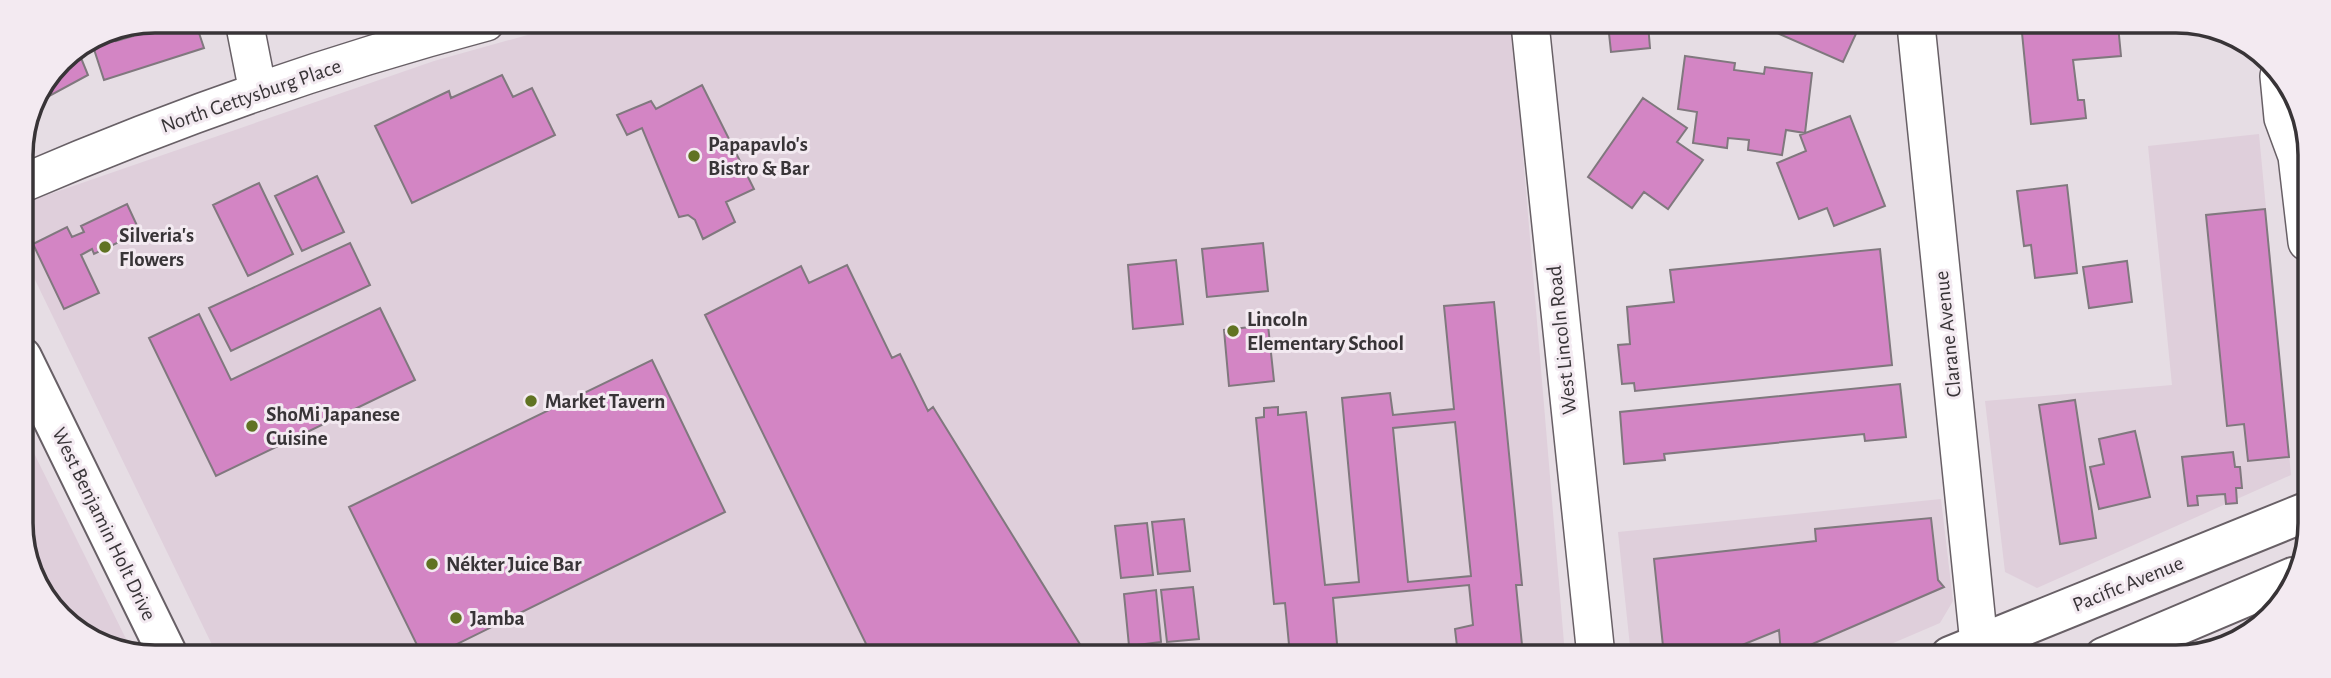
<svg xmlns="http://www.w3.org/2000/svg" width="2331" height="678" font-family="'Alegreya Sans',sans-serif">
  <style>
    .built { fill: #dfcfdb }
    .building { fill: #d385c4; stroke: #80787e; stroke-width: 2; fill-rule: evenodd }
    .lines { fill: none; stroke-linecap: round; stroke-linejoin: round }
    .minor-casing { stroke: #686066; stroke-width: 40 }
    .major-casing { stroke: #686066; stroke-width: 42 }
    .minor { stroke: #fff; stroke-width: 37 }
    .major { stroke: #fff; stroke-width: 38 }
    .poi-dot { fill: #607322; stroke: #f3eaf1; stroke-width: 2.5 }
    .labels { text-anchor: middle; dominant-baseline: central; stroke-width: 6; stroke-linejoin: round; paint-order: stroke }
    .street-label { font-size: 21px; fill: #383437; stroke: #f3eaf1 }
    .poi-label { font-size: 21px; font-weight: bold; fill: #383437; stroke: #f3eaf1; text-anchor: start }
    .rim { fill: none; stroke: #383437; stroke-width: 3.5 }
  </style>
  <rect width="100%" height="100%" fill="#e6dde4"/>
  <path class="built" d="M574,22L1512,24L1565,655L216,653L22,253L24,203L434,61Z
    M2259,134L2291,475L2037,588L2005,572L1985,401L2172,385L2148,146Z
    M23,431L133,653H121L60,617L24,548Z
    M1941,499L1953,601L1940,623L1863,656H1631L1618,532Z"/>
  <path class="building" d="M156,21H195L204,48L104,80L91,40L112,30L116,41L133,36L130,26Z
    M1608,24H1648L1650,48L1611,52Z
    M1759,25H1860L1843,62Z
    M2100,25H2118L2121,56L2073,60L2078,100H2084L2086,118L2031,124L2022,33Z
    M79,53L88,75L42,100L60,61Z
    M1685,56L1735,63L1734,70L1764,74L1765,67L1812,73L1805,133L1786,130L1782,155L1748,150L1749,140L1728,138L1727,148L1693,143L1697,112L1678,109Z
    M502,75L513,97L532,88L555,135L412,203L375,126L449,91L451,98Z
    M702,85L754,189L726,202L735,222L703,239L695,220L688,215L679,217L642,128L627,135L617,115L651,101L656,109Z
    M1643,98L1687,128L1677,142L1703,160L1668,209L1644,192L1632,208L1588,177Z
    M1850,116L1885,206L1834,226L1827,208L1799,219L1777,163L1806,151L1800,135Z
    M317,176L344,232L302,251L275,196Z
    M259,183L293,254L248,276L213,205Z
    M2067,185L2077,273L2035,278L2031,245L2024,246L2017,191Z
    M127,204L140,232L94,254L92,249L81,255L99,293L64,309L33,244L67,227L72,237L84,232L81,226Z
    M2265,209L2289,457L2248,461L2244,424L2227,426L2206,215Z
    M350,243L370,285L231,351L209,308Z
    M1263,243L1268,291L1207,297L1202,249Z
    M1880,249L1892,365L1635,391L1634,383L1622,384L1618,345L1630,344L1627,307L1674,302L1670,270Z
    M1176,260L1183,324L1133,329L1128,265Z
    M2127,261L2132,302L2089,308L2083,267Z
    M847,265L892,358L900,354L928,411L933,407L1086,654H871L705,315L801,266L809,283Z
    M1494,302L1522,585H1516L1523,655H1458L1455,629L1473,625L1469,585L1333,598L1338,655H1290L1285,603L1274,604L1256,418L1264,417V408L1278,407V415L1306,412L1325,585L1359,582L1342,398L1390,393L1393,415L1454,409L1444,306ZM1455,422L1471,576L1408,582L1393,428Z
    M380,308L415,380L216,476L149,338L199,314L231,380Z
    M1268,325L1274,381L1229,386L1224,330Z
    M652,360L725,512L439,653H421L349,507Z
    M1900,384L1906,437L1865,441L1864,434L1664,454L1665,460L1624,464L1620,412Z
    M2075,400L2096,538L2060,544L2039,405Z
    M2135,431L2150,497L2099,509L2090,467L2104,464L2099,439Z
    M2233,452L2235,467H2240L2242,488H2236L2237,503L2226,504L2225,494L2197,496L2198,505L2188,506L2182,457Z
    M1931,518L1938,580L1944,587L1794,652L1781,654L1779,630L1715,656H1664L1654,559L1816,541L1815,529Z
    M1184,519L1190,571L1158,574L1152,522Z
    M1147,523L1153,575L1121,578L1115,526Z
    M1193,587L1199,639L1167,642L1161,590Z
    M1156,590L1161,642L1129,646L1124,594Z"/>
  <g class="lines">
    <g class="minor-casing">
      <path id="minor" d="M244,21L258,92
        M1530,24L1596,656
        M1916,25L1979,644
        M2279,76L2283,118L2297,156L2307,242
        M21,184C172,119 327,64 486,22"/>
    </g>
    <g class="major-casing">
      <path id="major" d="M22,357L167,653
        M1950,656L2306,512
        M2104,657L2293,577"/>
    </g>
    <use href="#minor" class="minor"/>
    <use href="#major" class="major"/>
  </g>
  <g class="poi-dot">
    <circle cx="694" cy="156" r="7"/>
    <circle cx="105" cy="247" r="7"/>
    <circle cx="1233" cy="331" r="7"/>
    <circle cx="531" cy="401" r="7"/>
    <circle cx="252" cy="426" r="7"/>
    <circle cx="432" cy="564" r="7"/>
    <circle cx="456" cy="618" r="7"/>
  </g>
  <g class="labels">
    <g class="street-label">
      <text transform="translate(251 96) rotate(-19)">North Gettysburg Place</text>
      <text transform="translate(1948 334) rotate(-96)">Clarane Avenue</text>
      <text transform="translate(1562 340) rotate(-96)">West Lincoln Road</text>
      <text transform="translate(104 524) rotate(64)">West Benjamin Holt Drive</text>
      <text transform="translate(2128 584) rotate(-22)">Pacific Avenue</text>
    </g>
    <g class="poi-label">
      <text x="708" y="144">Papapavlo's<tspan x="708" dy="24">Bistro &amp; Bar</tspan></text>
      <text x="119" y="235">Silveria's<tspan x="119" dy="24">Flowers</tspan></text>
      <text x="1247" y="319">Lincoln<tspan x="1247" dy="24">Elementary School</tspan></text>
      <text x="545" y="401">Market Tavern</text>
      <text x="266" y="414">ShoMi Japanese<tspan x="266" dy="24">Cuisine</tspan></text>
      <text x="446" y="564">Nékter Juice Bar</text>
      <text x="470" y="618">Jamba</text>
    </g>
  </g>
  <path d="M0 0H2331V678H0ZM155 33H2176A122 122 0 0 1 2298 155V523A122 122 0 0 1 2176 645H155A122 122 0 0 1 33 523V155A122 122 0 0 1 155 33Z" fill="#f3eaf1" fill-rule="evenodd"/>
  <path class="rim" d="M155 33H2176A122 122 0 0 1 2298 155V523A122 122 0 0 1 2176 645H155A122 122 0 0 1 33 523V155A122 122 0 0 1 155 33Z"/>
</svg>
